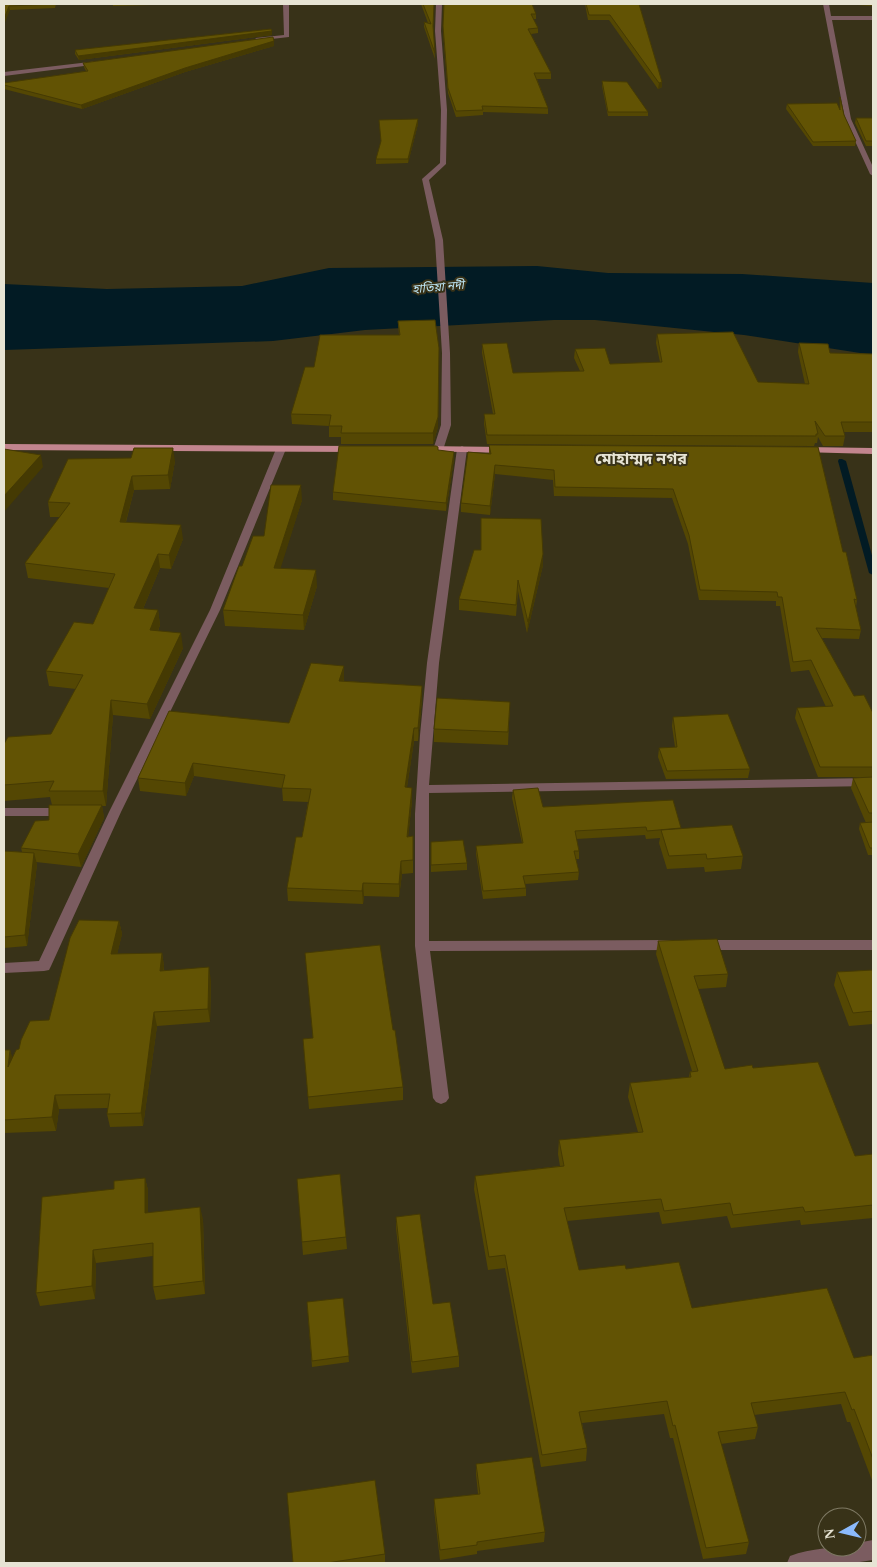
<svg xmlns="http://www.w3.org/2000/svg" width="877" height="1567" font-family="'Times New Roman','Noto Sans Bengali',serif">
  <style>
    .water { fill: #021b24 }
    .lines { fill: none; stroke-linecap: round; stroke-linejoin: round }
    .stream { fill: #021b24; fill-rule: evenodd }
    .minor { fill: #7b5c60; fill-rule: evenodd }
    .major { fill: #c2858e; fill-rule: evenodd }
    .wall { fill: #544703 }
    .shaded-wall { fill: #453a03 }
    .building { fill: #625304; stroke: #453a03 }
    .labels { text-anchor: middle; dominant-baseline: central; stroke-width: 4; stroke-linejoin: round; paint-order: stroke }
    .far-water-label { font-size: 12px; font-style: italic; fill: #bfe8f8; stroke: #383218 }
    .far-district-label { font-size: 16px; font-weight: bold; fill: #e7e4d4; stroke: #383218 }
  </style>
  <rect width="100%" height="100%" fill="#383218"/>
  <path class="water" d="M537,266L608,273L742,274L873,283V355L744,335L595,320H554L365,330L273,341L4,350V284L107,289L242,286L329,268Z"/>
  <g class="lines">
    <path class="stream" d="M839,459H842L846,461L873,559V575L869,573L838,461Z"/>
    <path class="minor" d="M283,4H289V37L254,41L256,38L284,35Z
      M436,4H442L441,31L447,110L446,164L429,180L443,240L450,353L451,425L443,450L438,453L433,450L441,425L442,353L435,240L422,179L440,163L441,110L435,31Z
      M823,4H829L831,16H873V20H832L851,119L873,167V176L870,174L845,119Z
      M98,61L100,64L4,76V72Z
      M281,446L286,449L220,610L121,812L51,966L49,970L44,971L4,973V963L39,961L109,812L210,610L276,449Z
      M462,446L467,449L439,663L429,785L873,778V786L429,793V941L673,940L678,941L680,945L678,949L673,950L430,951L449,1098L446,1102L441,1104L436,1102L433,1098L415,946V814L420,735L427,663L457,449Z
      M4,808H65L71,812L65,816H4Z
      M703,940H873V950H703L698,949L696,945L698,941Z
      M873,1540V1560L853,1563H787L790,1556C811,1548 835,1547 857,1547V1543Z"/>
    <path class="major" d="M4,444L356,446L361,449L356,452L4,450Z
      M421,446L506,447L511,450L506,453L418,451V447Z
      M804,447L873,448V454L801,452L799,450Z"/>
  </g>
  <path class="wall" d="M4,4H56L55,8L10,10Z
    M113,4H152V5L113,6Z
    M421,4H435H434L433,28L435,59L424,27V22L428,23Z
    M444,4L536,14V19H533L538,28V33L531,34L551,73V79H537L548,108V114L483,112V115L456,117L448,93L443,31Z
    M585,4H639L662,82V87L658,89L609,20H588Z
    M842,4H873V6Z
    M272,31V35L79,60L75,54V50Z
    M274,46L185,72L82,109L4,89V83L86,71L84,67L83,63Z
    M602,81L648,112V116H608L602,86Z
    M840,97L844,115L856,141L855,146H813L786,109L787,104L840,108Z
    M856,118H873V146H866L855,123Z
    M418,119V124L408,163L376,164V159Z
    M398,321L438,427L433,444H341V437H329V426L292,424L291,414L314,367L399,335Z
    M657,334L758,382L805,384L798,352L799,343L830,353L873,354V432H843L845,436L843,446H823L818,437L817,443H815L814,446L487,444L484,424V414H493L482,353V344L513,373L580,371L574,358L575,349L610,364L660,362L656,343Z
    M489,445L818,447L843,552L857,600L856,607L861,630L859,639L822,638L854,696L873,713V777H818L795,718L797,708L826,707L809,670L791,672L780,606H776V601L699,600L688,544L672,498L554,496L553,480L495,474L490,515L461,512V503L489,453Z
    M454,459L446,511L333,500V492Z
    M175,461L170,489L134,490L126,522L183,539L171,569L160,568L143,609L158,610L160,625L158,631L183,648L150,719L113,715L106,806H102L104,818L81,867L36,862L37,864L27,946L4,948V851L22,852L21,848L49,820L52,805L50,797L4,801V744L51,734L76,689L49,686L46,671L93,624L109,588L28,578L25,563L60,517H50L48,502Z
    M302,500L280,568L317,586L304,630L225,626L223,610L264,536Z
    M543,554V565L527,633L518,591L516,616L459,610V599Z
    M344,666V681L422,686V699L418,741H414L407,787L412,801L408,836H413V873L402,874L399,897L364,896L363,904L288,901L287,888L302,837L308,802L283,801L282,788L194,776L186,796L140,791L138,778L289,723Z
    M510,702L508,745L434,742V729Z
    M673,717L750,769L748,778L666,779L658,757L659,748L675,747L672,726Z
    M873,777V855H868L859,829L860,823H866L851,788L853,778Z
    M513,790L543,807L681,829L743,856L741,869L705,872L704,867L667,869L659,843L660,838L646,839L645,835L576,839L579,851V859H576L579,872L578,880L525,884L526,888V896L483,899L476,854V846L522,843L512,798Z
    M431,842L467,863V870L431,872Z
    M119,921L122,934L117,954L162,953L164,966V970L211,981L210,1022L157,1026L143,1126L110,1127L107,1114L108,1108L59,1109L56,1131L4,1133V1050H10L12,1058L19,1049L49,1020Z
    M658,941L728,974L726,987L698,989L725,1069L753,1068L855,1156L873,1154V1218L801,1225L800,1220L731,1228L727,1216L662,1224L659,1212L567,1221L579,1270L626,1269L692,1308L854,1358L873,1355V1483L850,1422H847L841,1404L754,1415L758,1427L755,1439L721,1444L749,1542L746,1554L703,1559L673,1438H670L664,1414L582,1423L587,1448L586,1461L541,1467L505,1268L488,1270L474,1189L475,1176L560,1166L558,1154L559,1140L638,1132L628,1097L630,1083L689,1077L690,1072L692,1071L656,954Z
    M873,970V1024L849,1026L834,985L837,972Z
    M393,1030L403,1087V1100L309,1109L303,1039Z
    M145,1178L148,1190V1212L203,1219L205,1294L156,1300L153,1287V1256L96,1263L95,1299L40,1306L36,1293L114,1189Z
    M396,1217L433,1304L459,1356V1367L412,1373L396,1228Z
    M346,1237L347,1249L303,1255L302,1242Z
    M343,1298L349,1362L312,1367L307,1302Z
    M476,1464L545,1532L544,1542L477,1551V1554L440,1560L434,1509V1499L478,1494L476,1474Z
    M385,1554V1563H293Z"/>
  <path class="shaded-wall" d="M9,6L10,10L4,25V19Z
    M272,31V35L79,60L78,56Z
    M274,41V46L185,72L82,109L81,105L185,68Z
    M662,82V87L658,89L659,83Z
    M418,119V124L408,163V159Z
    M439,348L438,427L433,444V433Z
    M173,448L175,461L170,489L168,475Z
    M454,452V459L446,511V503Z
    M41,455L43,467L4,512V496Z
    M495,465V474L490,515V506Z
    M132,476L134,490L122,536L120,522Z
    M301,485L302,500L276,583L274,568Z
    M181,525L183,539L171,569L169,555Z
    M158,554L160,568L137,623L134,608Z
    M543,554V565L527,633L528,622Z
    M316,570L317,586L304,630L303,615Z
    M158,610L160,625L152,645L150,630Z
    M181,633L183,648L150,719L147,704Z
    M344,666V679L340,694L339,681Z
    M422,686V699L418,741V728Z
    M111,700L113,715L106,806L103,791Z
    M414,728V741L405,800V787Z
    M193,763L194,776L186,796L185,783Z
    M412,788V801L407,850V837Z
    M102,805L104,818L81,867L78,854Z
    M34,853L37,864L27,946L25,935Z
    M401,861L402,874L399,897V884Z
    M363,883L364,896L363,904L362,891Z
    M119,921L122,934L114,967L111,954Z
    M162,953L164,966L162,984L160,971Z
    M209,967L211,981L210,1022L208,1009Z
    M154,1012L157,1026L143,1126L141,1113Z
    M10,1050L14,1063L8,1067Z
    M55,1095L59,1109L56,1131L52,1117Z
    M145,1178L148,1190V1225L145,1213Z
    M200,1207L203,1219L205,1294L203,1281Z
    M93,1250L96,1263L95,1299L92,1286Z"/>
  <path class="building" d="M4,4H54L9,6L4,19Z
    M423,4H434L433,26L435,53L424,22L431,24Z
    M444,4H532L536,14H531L538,28L528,29L551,73H534L548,108L482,106L483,110L456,111L448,88L443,26Z
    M586,4H639L662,82L659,83L610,15H589Z
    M271,29L272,31L78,56L75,50Z
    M273,37L274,41L185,68L81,105L4,85V83L88,71L83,63Z
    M602,81L627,82L648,112H608Z
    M840,97L844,115L856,141L813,142L787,104L837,103L840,110Z
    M856,118H873V141H866Z
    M418,119L408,159H376L381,141L379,120Z
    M435,320L439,348L438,417L433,433H341L342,426H329L331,415L291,414L305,367H314L320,335H400L398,321Z
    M733,332L758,382L809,384L799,343L828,344L830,353L873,354V422H841L845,436H825L815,421L818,434H816V436L487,435L484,414H495L482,344L507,343L513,373L584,371L575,349L605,348L610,364L662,362L657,334Z
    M489,445L818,447L843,552H846L857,600L854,599L861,630L816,628L854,696L864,695L873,713V767H820L797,708L833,706L811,660L793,662L782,597H778L777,592L700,590L689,535L673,489L555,487L554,470L495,465L490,506L461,503L468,452L491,454Z
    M339,446H436L438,447V450L454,452L446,503L333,492Z
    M134,448H173L168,475L132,476L120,522L181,525L169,555L158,554L134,608L158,610L150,630L181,633L147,704L111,700L103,791H49L54,781L4,785V744L8,737L51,734L83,675L46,671L74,622L93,624L115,574L25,563L70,503L48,502L68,459L131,458Z
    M4,449L41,455L4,496Z
    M271,485H301L274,568L316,570L303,615L223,610L239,566H242L253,536H264Z
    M481,518L541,519L543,554L528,622L518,580L516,605L459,599L474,550H481Z
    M311,663L344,666L339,681L422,686L418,728H414L405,787L412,788L407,837L413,836V860L401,861L399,884L363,883L362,891L287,888L296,837H302L311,789L282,788L285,775L193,763L185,783L138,778L169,711L289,723Z
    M437,698L510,702L508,732L434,729Z
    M728,714L750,769L667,771L659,748L677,747L673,717Z
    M873,777V813H869L853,778Z
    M538,788L543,807L673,800L681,828L647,831L646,827L575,831L579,851H574L579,872L523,876L526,888L483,891L476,846L523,843L513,790Z
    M49,805H102L78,854L21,848L35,821L49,820Z
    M873,822V848H870L860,823Z
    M732,825L743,856L707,859L706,854L669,856L661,830Z
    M463,840L467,863L431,865V842Z
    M4,851L34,853L25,935L4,937Z
    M79,920L119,921L111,954L162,953L160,971L209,967L208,1009L154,1012L141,1113L107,1114L110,1094L55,1095L52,1117L4,1120V1050H10L8,1067L16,1050L19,1049L21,1040L30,1021L49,1020L70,938Z
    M717,939L728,974L694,976L725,1069L752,1065L753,1068L818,1062L855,1156L873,1154V1205L805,1212L803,1207L733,1215L730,1203L664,1211L661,1199L564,1208L579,1270L625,1265L626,1269L679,1262L692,1308L827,1288L854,1358L873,1355V1459L854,1409L852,1410L845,1392L751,1403L758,1427L718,1432L749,1542L706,1548L675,1425L673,1426L667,1401L579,1412L587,1448L542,1455L505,1255L489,1257L475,1176L564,1166L559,1140L643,1132L630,1083L691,1077L690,1072L698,1071L658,941Z
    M380,945L393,1030H395L403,1087L308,1097L303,1039L313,1038L305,953Z
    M873,970V1011L853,1013L837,972Z
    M340,1174L346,1237L302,1242L297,1179Z
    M145,1178V1213L200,1207L203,1281L153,1287V1243L93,1250L92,1286L36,1293L42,1197L114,1189V1181Z
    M420,1214L433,1304L450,1302L459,1356L412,1362L396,1217Z
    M343,1298L349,1356L312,1361L307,1302Z
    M532,1457L545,1532L477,1542V1545L440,1550L434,1499L480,1494L476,1464Z
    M375,1480L385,1554L327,1563H293L287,1493Z"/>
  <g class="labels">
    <g class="far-water-label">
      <text transform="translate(438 287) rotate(-5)">হাতিয়া নদী</text>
    </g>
    <g class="far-district-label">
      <text x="641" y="458">মোহাম্মদ নগর</text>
    </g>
  </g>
  <rect width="877" height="1567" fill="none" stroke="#e7e4d4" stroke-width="10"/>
  <g transform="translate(842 1532) rotate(262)"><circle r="24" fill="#383218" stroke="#7e7963"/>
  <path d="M0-4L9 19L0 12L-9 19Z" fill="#8bbafc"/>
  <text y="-8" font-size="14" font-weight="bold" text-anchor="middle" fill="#e7e4d4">N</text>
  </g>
</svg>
